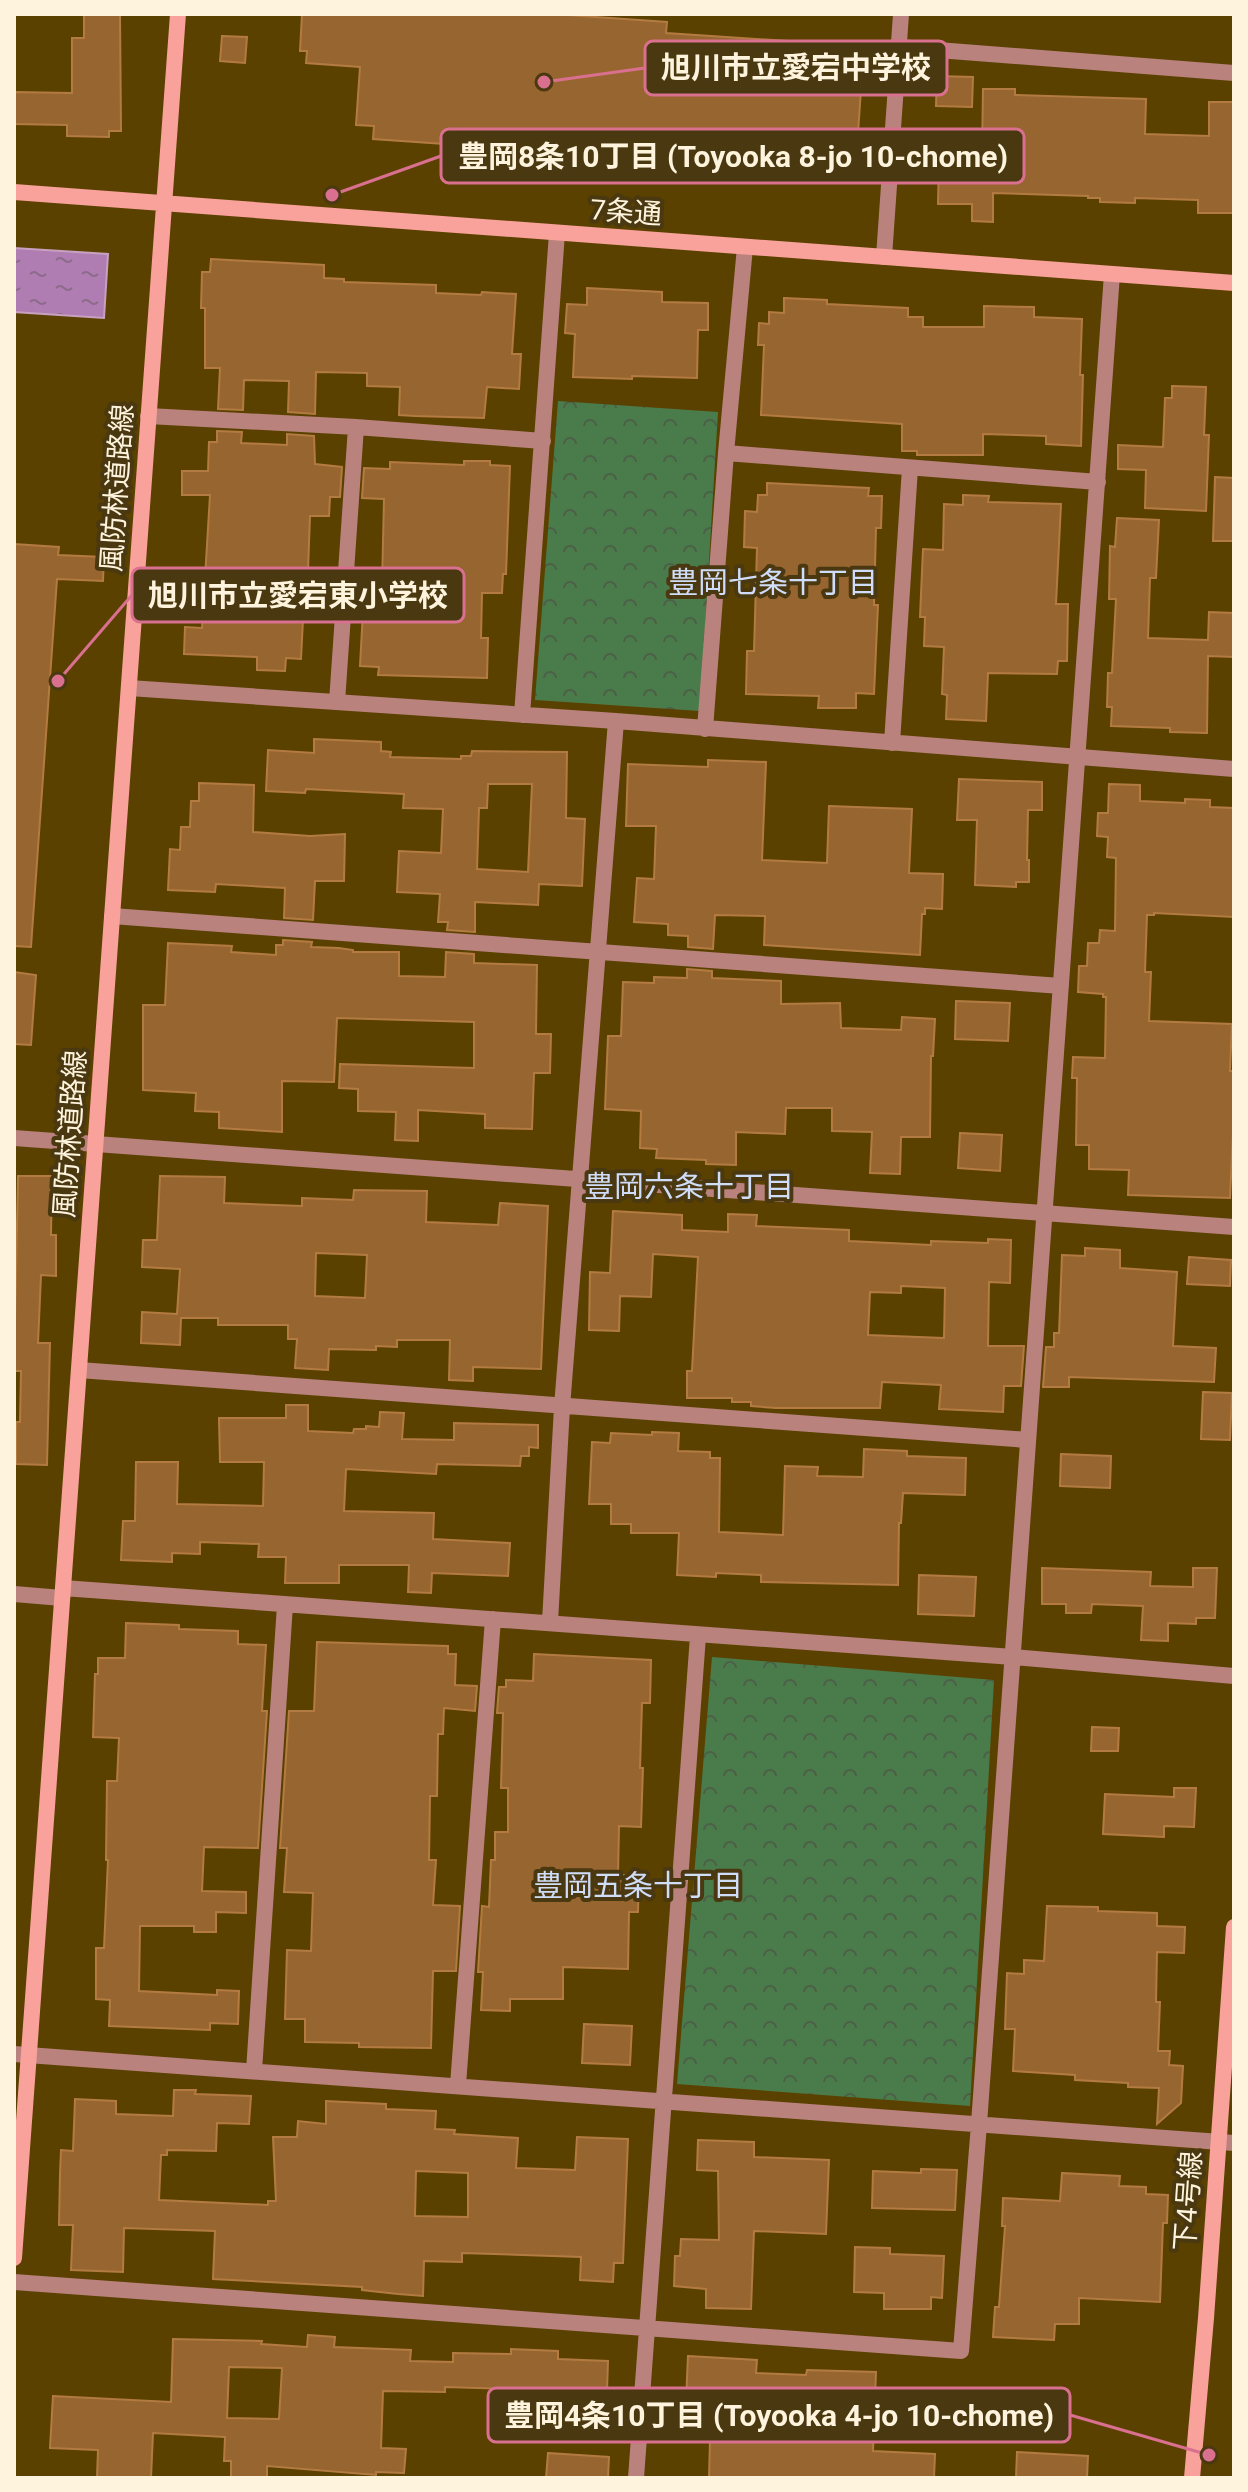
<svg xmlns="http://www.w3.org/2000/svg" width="1248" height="2492" font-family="Roboto,'Noto Sans JP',sans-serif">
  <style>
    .forest { fill: url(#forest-crowns) }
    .water { fill: url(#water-ripples); stroke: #c7a1bf; stroke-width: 2 }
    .building { fill: #976530; stroke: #b37b41; stroke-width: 2; fill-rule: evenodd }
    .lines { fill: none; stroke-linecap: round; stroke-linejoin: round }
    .street { stroke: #b9827d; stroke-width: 16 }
    .secondary { stroke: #f9a29b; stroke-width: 16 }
    .labels { text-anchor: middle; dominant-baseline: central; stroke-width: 8; stroke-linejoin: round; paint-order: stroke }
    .street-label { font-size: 28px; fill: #fef4de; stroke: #4a3810 }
    .neighbourhood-label { font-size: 30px; fill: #d0ddf8; stroke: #4a3810 }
    .leader { fill: none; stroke: #da708f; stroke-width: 3 }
    .callout-dot { fill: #da708f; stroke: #4a3810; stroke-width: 3 }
    .callout { fill: #4a3810; stroke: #da708f; stroke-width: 3 }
    .callout-label { font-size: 30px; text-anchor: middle; font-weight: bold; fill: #fef4de }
  </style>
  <defs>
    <pattern id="forest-crowns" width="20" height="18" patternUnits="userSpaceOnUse" patternTransform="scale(2)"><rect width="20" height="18" fill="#4a7b4b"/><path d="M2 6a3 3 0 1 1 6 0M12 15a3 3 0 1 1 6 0" fill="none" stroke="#4b6047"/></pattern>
    <pattern id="water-ripples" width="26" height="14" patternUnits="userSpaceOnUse" patternTransform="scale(2)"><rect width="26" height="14" fill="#af7db2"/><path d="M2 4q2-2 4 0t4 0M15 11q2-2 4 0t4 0" fill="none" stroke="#8c6b8b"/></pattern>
  </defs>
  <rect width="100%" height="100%" fill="#5a4100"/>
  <path class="forest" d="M558,401L718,412L700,711L535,700Z
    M712,1657L994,1680L970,2106L677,2084Z"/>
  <path class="water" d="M14,248L108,254L104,318L14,312Z"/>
  <path class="building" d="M84,14H120L121,131H109V137L67,136V125L14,124V92L72,93V38H84Z
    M302,14H553L667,22L666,33L864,46L855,176L679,164V160L373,139L374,126L356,125L360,67L306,63L307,51H300Z
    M222,36L247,37L245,63L220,61Z
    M937,76L973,77L972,107L936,106Z
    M983,89H1015V95L1146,99L1145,134L1209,136V102H1234V213H1198V200L1135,198V203L1100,202V198H1088V196L993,193V222L972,221V204H938L939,158L910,157V129L940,130V154L982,155Z
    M211,259L324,265V278L344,279V282L436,285V293L481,295L482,292L516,294L512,354H521L519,389L487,387L484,418L415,416L399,415L400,387L367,386V373L316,372L315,414L288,412L289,381L244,380L243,410L218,409L220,368H205V308H201L202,272H210Z
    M587,288L662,292V302L708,303V330H698L697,378L632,376V379L573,377L575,334L565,333L567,304L587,305Z
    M784,298L827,300V304L908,308V317H923V327H984V306L1034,307V317L1082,319L1080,375H1083L1081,446L1046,444V436L983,434V455H917V451H902V424L761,415L764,345H758L759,323L769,324V312L784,313Z
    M1172,386L1206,387L1204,435H1209L1206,511L1145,508L1146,470L1118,469V445L1163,447L1165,398H1172Z
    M217,431L242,432L241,443L287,445V434L314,436L315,464L342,467L340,497H330L329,516H310L308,571H314L313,601L304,600L301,659L286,658L285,671L257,670V657L184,654L185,627L202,628L210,495H182V471H208L209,442H217Z
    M464,461H490V465L510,466L506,574H503L502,593H482L481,638H488L487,678L378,675L379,667L360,666L363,611H376V586H382L384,499L362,498L364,468L390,469V462L464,465Z
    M1215,477L1234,478V541H1213Z
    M767,483L869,488L868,496H882L881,528H876L874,605H878L874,694L856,693V708H818L819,696L746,694L747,651H754L757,548L744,547L745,511L757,512L758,495H767Z
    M963,495L989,496L988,502L1061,504L1056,604H1068L1067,661H1058L1057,674L988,673L986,721L946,719L947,695L942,694L944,647L924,646L925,617H920L923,549L943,550L944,504L963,505Z
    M1117,518L1159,520L1156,578H1150L1148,638L1208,640L1209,612L1234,613V657L1208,656L1207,733L1170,732V728L1111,726L1112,707H1107L1108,673H1112L1116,599H1109L1110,546L1115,547Z
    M14,544L59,547L58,555L104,557L103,581L57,579L31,947L14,946Z
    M314,739L381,742V751L391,752L390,757L461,759V756H471L472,751L567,752L566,818L585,819L582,886L539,884L538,905L475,902V932L447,930L448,922H438L440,894L397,892L399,851L441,853L443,809L403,808L404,794L306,789L305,793L266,791L268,750L314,753ZM488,784H532L528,872L477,869L479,808H487Z
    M708,760L766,762L762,860L827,863L829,806L912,809L909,873L943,874L942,909L925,908V914H922L920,955L764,945L765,916L715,915L713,949L688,947V936L668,935V924L634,922L637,878L654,879L656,826H626L628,764L708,767Z
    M959,779L1042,782V810H1028L1027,860H1029V882H1016V887L975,885L977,820H957Z
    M199,783L254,785L253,832L310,836L345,834L344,881H315L313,920L284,918L285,888L216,884L215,892L168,890L170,849L180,850L181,827H190L191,801H199Z
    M1109,784L1140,785V801L1185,803V799L1210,800V807L1234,808V917L1154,913V915H1147L1145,972H1151L1149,1021L1232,1024L1230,1071H1234V1112L1230,1198L1128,1195L1129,1170L1089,1169V1145H1076L1077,1078H1072L1073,1057L1105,1058L1106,997H1103V994L1078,992L1079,966H1087L1088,943H1099L1100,930L1115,931L1116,858L1107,857L1108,837L1097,836L1098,813H1108Z
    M283,940L312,942L311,947L339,948L353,950V952H399V976L445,977L446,952L474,954V963L537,965L536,1034H551L550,1073H534L532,1129L485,1128V1114L418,1110V1141L395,1140L396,1112L358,1111V1089L339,1088L340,1064L474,1068V1022L337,1018L334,1082L282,1081V1132L219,1128V1112L195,1111L196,1093L143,1090V1005H165L168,943L232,946L231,952L276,955V945H283Z
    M687,969L712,971V978L781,981V1004L840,1003L841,1028L901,1030L902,1017L935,1019L933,1056H931L930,1137H901L900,1174L870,1173L872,1132L832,1131V1108H786L785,1134L736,1132V1165L706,1164V1160L656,1158L657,1149L640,1148L641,1111L605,1109L608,1036H621L623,982L654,983V977L687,978Z
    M14,972L36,975L31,1045L14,1044Z
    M956,1001L1010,1003L1008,1041L955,1039Z
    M960,1133L1002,1135L1000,1171L958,1168Z
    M18,1176H52L51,1235H56V1276L41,1275L38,1343H50L47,1465L16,1464V1422H20L21,1371H14Z
    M160,1176L225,1177L224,1203L302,1206V1198L353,1200L354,1190L427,1191L426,1222L498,1225L500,1203L548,1206L541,1369L473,1367V1381L449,1380L450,1340H397V1347L376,1346V1350L329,1349L328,1370L295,1368L297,1339H288V1325H218V1318H181L180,1345L141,1343L142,1312L177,1314L180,1269L142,1267L143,1240H157ZM316,1253L367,1255L365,1298L315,1296Z
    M613,1211L682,1215V1230L728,1232V1214L757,1215L756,1226L849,1230V1241L931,1245V1241L988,1243V1239L1011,1240L1010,1283L989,1282L988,1346H1024L1021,1386H1004L1003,1412L939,1409L941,1385L882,1382L880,1408H776L751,1406V1402H732V1398H687V1371H692L698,1257L653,1254L651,1297L620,1296L619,1331L589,1330L590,1272L610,1273ZM901,1286L945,1288L944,1338L868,1335L870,1292L901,1293Z
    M1085,1248L1120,1250V1268L1177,1272L1173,1346L1216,1348L1214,1382L1069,1377V1387H1043L1046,1347H1054V1333H1059L1062,1255L1085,1256Z
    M1189,1257L1231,1260L1230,1286L1187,1284Z
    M1203,1392L1232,1393L1230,1440L1201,1439Z
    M286,1405H308V1431L353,1433L354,1429H366V1426L379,1427L380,1412L404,1413L402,1439L454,1440V1423L538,1425V1448L529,1447V1456H521L520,1466L437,1464L436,1474L346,1469L344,1511L434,1513L433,1539L510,1543L508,1576L432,1573L431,1593L408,1592L409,1565H339V1583H285L286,1557H258L259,1544L200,1542V1554L172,1553V1562L121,1560L123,1521H135L136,1462H178L177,1504L263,1506L264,1462H220L219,1418H286Z
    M652,1432L679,1433L678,1451L710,1452V1458H720L719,1532L783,1535L785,1466L818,1467L817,1476L863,1477L864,1449L907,1451V1456L966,1458L965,1495L903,1493L901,1523H899L898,1585L761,1582V1575L716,1573V1577L677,1575L679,1533H631V1524H611V1504H589L592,1442L610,1443L611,1433L652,1435Z
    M1061,1454L1111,1456L1110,1488L1060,1486Z
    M1042,1568L1151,1572L1150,1586L1193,1587V1568H1217L1215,1618H1196V1624L1168,1623V1641L1141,1640L1143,1606L1092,1604L1091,1613H1066V1604H1042Z
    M919,1575L976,1577L974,1616L918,1614Z
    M126,1623L179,1625V1629L238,1631V1644L266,1645L262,1711H267L258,1848L204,1847L202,1891L246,1892V1913L216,1912V1932H194V1926H140L139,1991L217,1995V1990L239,1991L238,2024L210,2023V2030L109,2026L110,2000L96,1999V1948H104L108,1860H106L107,1781H117L119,1738L93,1737L95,1674H98V1658H125Z
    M317,1642L448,1646V1654H456L455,1685L477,1686L475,1711L444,1708L443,1734H438L437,1796H430L429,1860H436L433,1905L460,1906L456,1971H433L431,2048L359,2047V2043L305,2042V2019H285L287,1950L311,1951L313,1893L284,1892L287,1848H280L289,1711H314Z
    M534,1654L651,1660L650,1703H642L640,1768H643L641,1827L619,1826L618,1875H639L638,1912H629L628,1969L563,1967V1999H510V2011L481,2010L483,1972H478L482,1906L489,1907L491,1860H495V1832H508V1788H501L503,1713H497L499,1687H506V1680L533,1681Z
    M1092,1727L1119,1728L1118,1751H1091Z
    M1174,1788H1196L1194,1827L1164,1826V1837L1103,1834L1105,1794L1174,1797Z
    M1047,1906L1098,1907V1911L1157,1913V1926L1185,1927L1184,1953L1157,1952L1156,2002H1160L1158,2051H1170L1169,2065L1183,2066L1181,2103L1157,2124L1159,2088L1128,2087V2083L1075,2080V2075L1013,2071L1015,2029H1005L1007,1973L1024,1974V1960L1044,1961Z
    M584,2024L632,2026L630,2065L582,2063Z
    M174,2090H196L195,2094L251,2096L249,2124L217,2123L216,2151L167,2150V2155H161L159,2200L268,2205V2201H276L273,2137H297L298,2121L326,2124V2101L386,2104V2109L436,2111L435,2129L455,2130L454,2134L518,2138L516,2168L575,2170L577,2137L628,2139L623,2263H614L613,2282L580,2280L581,2257L462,2253V2262L424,2261L423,2296L398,2294L362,2290V2287L213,2279L215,2231L124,2228L123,2272L71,2270L73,2225H59L60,2174L61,2150L73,2151L75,2099L116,2101V2114L173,2116ZM416,2171L468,2173V2217L415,2216Z
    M698,2140L754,2142V2157L829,2160L826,2234L754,2231L751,2309L706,2308V2289L674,2286L675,2256H680L681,2239L719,2240L718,2171L697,2170Z
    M921,2169L957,2170L955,2210L872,2208L873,2171L921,2173Z
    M1062,2173L1120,2176L1119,2186L1146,2187V2194L1168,2195L1167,2223H1163L1160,2302L1079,2298V2324H1055L1054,2340L993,2337L995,2307H999L1005,2226H1002L1003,2198L1060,2201Z
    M855,2247L890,2248V2254L944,2256L942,2298L931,2297V2309H884V2293L854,2292Z
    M308,2335L335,2337L334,2347L411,2350L410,2361L453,2362V2353L511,2354V2349L558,2351V2359L608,2361L607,2391L557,2390V2395L510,2393V2389L445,2387V2392L383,2391L381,2448L406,2449L404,2473L376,2472V2475L267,2466V2478H231V2461H224L225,2437L153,2433L151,2478H97L98,2450L50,2448L53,2396L171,2402L173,2339L262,2341L261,2344L307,2347ZM229,2367L282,2368L279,2419L227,2418Z
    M688,2356L757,2360L756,2373L806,2375L807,2370L876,2372L873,2451L935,2454L934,2478H709L711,2402L686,2401Z
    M1017,2452L1088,2456L1087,2478H1016Z
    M548,2453L609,2457L608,2478H546Z"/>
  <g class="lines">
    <path class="street" d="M899,47L1234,73
      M884,257L901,14
      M148,416L356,427L543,441
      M726,453L1098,482
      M129,688L616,721L1234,769
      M337,702L356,427
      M522,715L557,233
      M705,729L726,453L745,247
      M892,743L910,468
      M112,916L1061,986
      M14,1138L1234,1227
      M79,1370L1028,1440
      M63,1588L1013,1657L1234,1676
      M14,1594L62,1598
      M550,1622L562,1407L616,721
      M14,2054L1234,2143
      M254,2071L285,1605
      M458,2085L493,1619
      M14,2282L961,2351L979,2124L1112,274
      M636,2478L698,1636"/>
    <path class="secondary" d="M14,192L1234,283
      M14,2258L178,14
      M1192,2478L1206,2318L1234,1927"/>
  </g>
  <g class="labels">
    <g class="street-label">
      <text transform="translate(626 212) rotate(4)">7条通</text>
      <text transform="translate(117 488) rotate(-86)">風防林道路線</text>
      <text transform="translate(70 1134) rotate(-86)">風防林道路線</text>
      <text transform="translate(1188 2201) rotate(-86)">下4号線</text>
    </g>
    <g class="neighbourhood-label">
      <text x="773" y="582">豊岡七条十丁目</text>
      <text x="689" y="1186">豊岡六条十丁目</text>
      <text x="638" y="1885">豊岡五条十丁目</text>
    </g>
  </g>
  <path class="leader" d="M544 82L645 68M332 195L441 156M58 681L132 595M1209 2455L1070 2415"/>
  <g class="callout-dot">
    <circle cx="544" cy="82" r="8"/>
    <circle cx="332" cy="195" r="8"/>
    <circle cx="58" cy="681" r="8"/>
    <circle cx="1209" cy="2455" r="8"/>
  </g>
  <g class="callout">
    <rect x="645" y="41" width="302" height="54" rx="8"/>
    <rect x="441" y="129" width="583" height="54" rx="8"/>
    <rect x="132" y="568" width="332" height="54" rx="8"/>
    <rect x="488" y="2388" width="582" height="54" rx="8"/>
  </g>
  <g class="callout-label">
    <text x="796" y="78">旭川市立愛宕中学校</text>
    <text x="733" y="167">豊岡8条10丁目 (Toyooka 8-jo 10-chome)</text>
    <text x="298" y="606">旭川市立愛宕東小学校</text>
    <text x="779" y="2426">豊岡4条10丁目 (Toyooka 4-jo 10-chome)</text>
  </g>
  <rect width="1248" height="2492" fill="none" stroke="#fef4de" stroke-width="32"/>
</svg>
